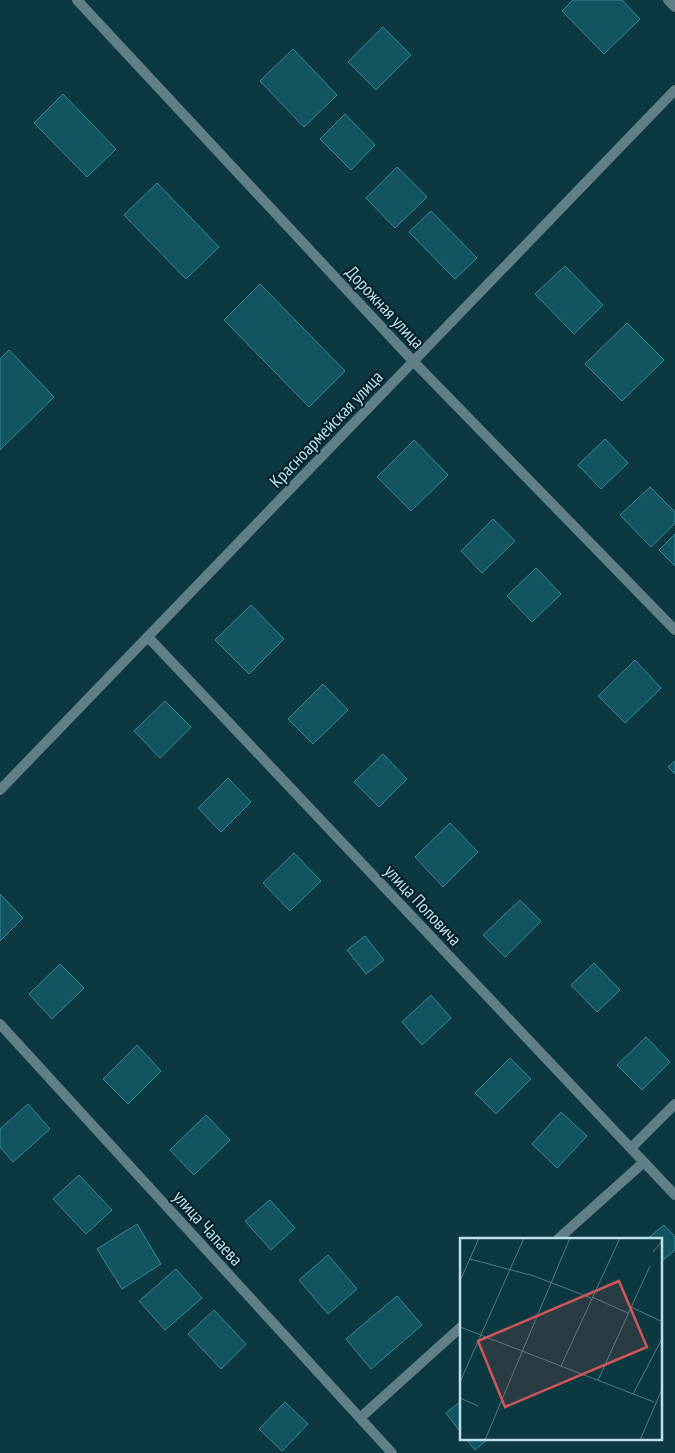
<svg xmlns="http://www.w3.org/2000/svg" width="675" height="1453" font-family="'PT Sans Narrow',sans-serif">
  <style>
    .building { fill: #135461; stroke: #388899 }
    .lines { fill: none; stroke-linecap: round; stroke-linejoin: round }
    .minor { stroke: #617f87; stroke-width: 10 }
    .labels { text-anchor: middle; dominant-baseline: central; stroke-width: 4; stroke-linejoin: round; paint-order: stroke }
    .street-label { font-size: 18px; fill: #bce0ea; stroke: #001e25 }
    .inset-road { fill: none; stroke: #527b85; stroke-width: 1 }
    .view { fill: #d05658; fill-opacity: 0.15; stroke: #d05658; stroke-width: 2.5 }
    .inset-edge { fill: none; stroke: #bce0ea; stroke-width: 2.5 }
  </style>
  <rect width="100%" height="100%" fill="#0c3841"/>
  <path class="building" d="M573,0H622L640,19L604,54L562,11Z
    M383,27L411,55L376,90L348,62Z
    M293,49L337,95L304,127L260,81Z
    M63,94L116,149L87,177L34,123Z
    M345,114L375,145L351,170L320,139Z
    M397,167L427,197L395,228L366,198Z
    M157,183L219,247L186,279L124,215Z
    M431,211L477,258L455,279L409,232Z
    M565,266L603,305L574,334L535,294Z
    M260,284L345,371L309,407L224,320Z
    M627,323L664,360L622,401L585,364Z
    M9,350L54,397L0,450V359Z
    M605,439L628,463L601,489L578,465Z
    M414,440L448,475L411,511L377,477Z
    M650,487L675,512V523L651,547L620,515Z
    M493,519L515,541L482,573L461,551Z
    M675,534V566L659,550Z
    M536,568L561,594L532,622L507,596Z
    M251,605L284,639L249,674L215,640Z
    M635,660L661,688L625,723L598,696Z
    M323,684L348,710L313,744L288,719Z
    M165,701L191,727L160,758L134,731Z
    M383,754L407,779L379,807L354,782Z
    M675,761V774L668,767Z
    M228,778L251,802L221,832L198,808Z
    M450,823L478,852L443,887L415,857Z
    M294,853L321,881L290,911L263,883Z
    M0,894L23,918L0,941Z
    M520,900L541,921L505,957L483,935Z
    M365,936L384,960L366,974L347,950Z
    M594,963L620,990L597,1012L571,985Z
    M60,964L84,988L52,1019L29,994Z
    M431,995L451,1018L422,1045L402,1022Z
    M646,1037L670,1062L642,1090L617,1065Z
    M137,1045L161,1071L128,1104L103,1079Z
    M510,1058L531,1079L496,1114L475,1093Z
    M28,1104L50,1129L13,1162L0,1147V1129Z
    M561,1112L587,1136L557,1168L532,1144Z
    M206,1115L230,1140L194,1175L170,1150Z
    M79,1175L112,1210L86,1234L53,1199Z
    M270,1200L295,1228L271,1250L245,1221Z
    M137,1224L161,1264L122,1289L97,1249Z
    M664,1225L675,1237V1250L661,1262V1239H647Z
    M328,1255L357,1289L328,1314L299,1280Z
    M176,1269L202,1298L165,1330L139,1301Z
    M397,1296L422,1325L371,1369L346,1339Z
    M214,1310L246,1344L221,1369L188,1334Z
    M461,1401V1433L446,1413Z
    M285,1402L308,1424L282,1451L259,1429Z
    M466,1439H488L475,1450Z"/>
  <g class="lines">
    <path class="minor" d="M77,0L413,361L675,630
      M668,0L675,7
      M148,637L675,1195
      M0,790L675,90
      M0,1024L392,1453
      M631,1148L675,1104
      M558,1239L644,1162
      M360,1418L461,1327"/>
  </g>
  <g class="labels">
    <g class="street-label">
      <text transform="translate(385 307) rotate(47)">Дорожная улица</text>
      <text transform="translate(326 429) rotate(-46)">Красноармейская улица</text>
      <text transform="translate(423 905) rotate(47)">улица Поповича</text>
      <text transform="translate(208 1228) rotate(48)">улица Чапаева</text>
    </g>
  </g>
  <g transform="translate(460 1238)">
    <rect width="202" height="202" fill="#0c3841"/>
    <path class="inset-road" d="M193,14L203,2M10,21L74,38L131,60M0,43L19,0M132,59L168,75M171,69L203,84M0,89L194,164M101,128L160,0M138,142L190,28M0,144L64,0M173,156L203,99M0,160L18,168M25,202L110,0M180,202L203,149"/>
    <path class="view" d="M159,43L187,109L45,169L18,103Z"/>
    <rect width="202" height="202" class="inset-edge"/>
  </g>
</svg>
